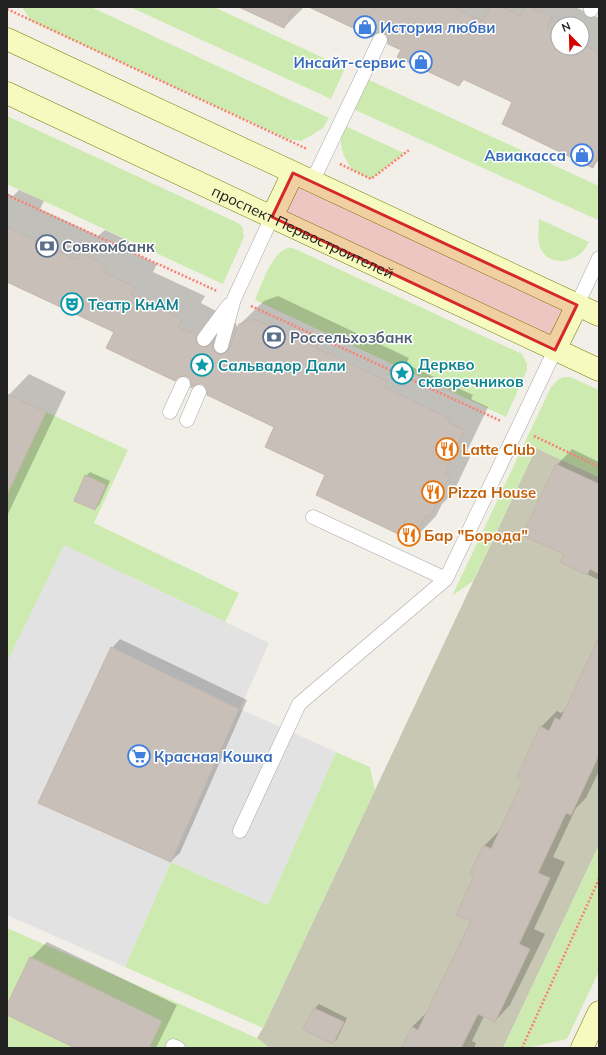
<svg xmlns="http://www.w3.org/2000/svg" width="606" height="1055" font-family="Mulish,sans-serif">
  <style>
    .construction { fill: #c7c7b4 }
    .grass { fill: #cdebb0 }
    .parking { fill: #e2e2e2; fill-rule: evenodd }
    .shadow { fill: #0003; fill-rule: evenodd }
    .building { fill: #c7bfb8; stroke: #c4b6ab }
    .lines { fill: none; stroke-linecap: round; stroke-linejoin: round }
    .lane-casing { stroke: #a9a9a9; stroke-width: 15 }
    .secondary-casing { stroke: #707d05; stroke-width: 23 }
    .path { stroke: #fa8072; stroke-width: 2.5; stroke-dasharray: 2 2; stroke-linecap: butt }
    .lane { stroke: #fff; stroke-width: 14 }
    .secondary { stroke: #f7fabf; stroke-width: 22 }
    .marked { fill: #d62828; fill-opacity: 0.2; stroke: #d62828; stroke-width: 3; stroke-linejoin: round }
    .labels { text-anchor: middle; dominant-baseline: central; stroke-width: 3; stroke-linejoin: round; paint-order: stroke }
    .shop-label { font-size: 15px; font-weight: bold; fill: #366cbe; stroke: #fff; text-anchor: start }
    .street-label { font-size: 15px; fill: #222; stroke: #fff }
    .service-label { font-size: 15px; font-weight: bold; fill: #4e5e75; stroke: #fff; text-anchor: start }
    .culture-label { font-size: 15px; font-weight: bold; fill: #0d838f; stroke: #fff; text-anchor: start }
    .food-label { font-size: 15px; font-weight: bold; fill: #c56008; stroke: #fff; text-anchor: start }
  </style>
  <rect width="100%" height="100%" fill="#f2efe9"/>
  <path class="construction" d="M536,448L599,477V845L503,1048H269L257,1038L263,1028Z"/>
  <path class="grass" d="M22,7H91L329,118L323,128L312,135L301,141L287,139L31,21Z
    M130,7H214L345,68L331,99Z
    M367,79L599,186V217L598,220L353,109Z
    M7,116L238,223L242,226L244,237L223,284L7,184Z
    M345,126L404,153L371,179L352,170L344,156L341,145V135Z
    M539,219L589,242C587,244 586,248 584,250C573,264 547,266 540,247C537,239 539,227 539,219Z
    M288,248H293L522,354L527,364V370L506,417L255,300C262,284 271,253 288,248Z
    M564,377H570L599,390V477L536,448L473,581L452,596L551,387L559,379Z
    M46,412L128,450L94,523L239,593L225,622L125,574L7,819V495Z
    M336,752L370,767L375,790L263,1028L125,967L171,862L268,905Z
    M599,845V971L567,1039L528,1048H503Z
    M7,928L257,1038L269,1048H7Z"/>
  <path class="parking" d="M64,545L269,643L240,709L336,752L268,905L171,862L125,967L7,915V662ZM111,647L239,709L171,862L38,803Z"/>
  <path class="shadow" d="M241,7H304L284,27Z
    M311,7H575L599,18V160L593,166L514,101L465,79L459,85L402,49L384,31ZM558,24H582V48H558Z
    M19,190L44,201L40,209L98,236L105,230L129,241L125,249L157,264L153,272L205,296L201,303L235,321L238,329L240,324L264,301L278,296L409,358L406,364L473,395L471,399L488,407L467,451L472,453L453,493L442,504L436,516L413,540L327,475L276,426L208,390L203,383L191,379L115,332L7,281V193L13,196Z
    M29,374L66,392L7,516V399L9,395Z
    M572,449L599,462V580L561,562L565,554L557,465Z
    M90,472L110,481L99,505L95,509L86,476Z
    M120,639L247,700L180,853L171,861L112,648Z
    M599,640V771L586,798L576,808L553,857L565,862L534,929L545,934L510,1005L495,1021L484,1016L472,1041L476,1043L474,1048H403L412,1027L428,1011L472,921L475,876L471,874L484,846L500,830L525,779L541,727L557,711L561,713L567,708Z
    M47,942L177,1005L156,1048H77L7,1014V1007L31,958Z
    M319,1004L347,1018L337,1039L333,1043L305,1029L315,1008Z"/>
  <path class="building" d="M239,7H295L284,28Z
    M309,7H452L483,21L490,7H502L521,16L525,7H530L552,17L547,27L558,33V48H582V44L599,52V156L593,168L502,124L512,102L463,79L459,86L397,57L401,50L388,44L387,36L383,32L376,33L372,37Z
    M7,227L77,260L81,253L106,265L103,272L135,287L131,295L182,319L178,327L197,335L196,342L199,346L207,347L212,342L213,348L215,352L219,354H224L229,349L239,324L254,319L387,381L384,387L450,419L449,423L465,430L444,474L450,476L430,517L426,515L413,541L316,495L325,475L265,447L274,427L207,395V391L203,384H198L191,388V384L190,379L186,376L178,377L175,381L106,348L114,332L7,282Z
    M7,394L46,412L7,495Z
    M556,464L599,484V574L590,569L587,575L560,562L564,554L522,535Z
    M85,475L106,485L95,510L74,501Z
    M599,637V755L571,815L566,813L538,873L550,878L519,944L530,949L495,1022L478,1014L461,1048H401L412,1027L418,1030L471,921L456,915L474,876L470,874L483,845L491,849L523,780L517,777L540,726L549,731L555,718L560,720Z
    M111,647L239,709L171,862L38,803Z
    M30,957L162,1021L149,1048H75L7,1015V1005Z
    M314,1008L344,1022L333,1044L303,1029Z"/>
  <g class="lines">
    <g class="lane-casing">
      <path id="lane" d="M591,7V10
        M312,182L380,40
        M577,305L599,258
        M204,339L229,305
        M221,346L234,299L272,217
        M170,412L183,384
        M187,420L199,392
        M313,517L446,579
        M240,831L299,704L446,579L555,350
        M173,1046L178,1048"/>
    </g>
    <g class="secondary-casing">
      <g id="secondary">
        <path d="M7,39L599,315"/>
        <path id="s1" d="M7,93L599,370"/>
        <path d="M272,217L293,173"/>
        <path d="M555,350L577,305"/>
        <path d="M582,1048L599,1012"/>
      </g>
    </g>
    <path class="path" d="M7,9L307,149
      M340,164L371,179L409,150
      M7,195L217,291
      M251,306L501,421
      M534,436L599,467
      M522,1048L599,879"/>
    <use href="#lane" class="lane"/>
    <use href="#secondary" class="secondary"/>
  </g>
  <path class="marked" d="M293,173L577,305L555,350L272,217Z"/>
  <defs>
    <g id="shop-ring" transform="scale(1.15)"><circle r="9.5" fill="#fff" stroke="#3f7fe0" stroke-width="1.5"/><path d="M-5-2.5h2.3a2.7 3.5 0 0 1 5.4 0H5L5.5 6h-11ZM-1.5-2.5h3a1.5 2.3 0 0 0-3 0Z" fill="#3f7fe0"/></g>
    <g id="bank-ring" transform="scale(1.15)"><circle r="9.5" fill="#fff" stroke="#5c6f8a" stroke-width="1.5"/><path d="M-6-4H6V4H-6ZM0-2.3a2.3 2.3 0 1 0 0 4.6a2.3 2.3 0 1 0 0-4.6Z" fill="#5c6f8a"/></g>
    <g id="theatre-ring" transform="scale(1.15)"><circle r="9.5" fill="#fff" stroke="#0f9aa8" stroke-width="1.5"/><path d="M-5-5.5Q0-4 5-5.5V0Q5 5 0 6Q-5 5-5 0ZM-3.3-2.5H-1v1.5H-3.3ZM1-2.5H3.3v1.5H1ZM-2.8 1Q0 5.5 2.8 1Z" fill="#0f9aa8"/></g>
    <g id="sight-ring" transform="scale(1.15)"><circle r="9.5" fill="#fff" stroke="#0f9aa8" stroke-width="1.5"/><path d="M0-6L1.8-2.2L6-1.7L2.9 1.2L3.7 5.4L0 3.3L-3.7 5.4L-2.9 1.2L-6-1.7L-1.8-2.2Z" fill="#0f9aa8"/></g>
    <g id="restaurant-ring" transform="scale(1.15)"><circle r="9.5" fill="#fff" stroke="#e8710a" stroke-width="1.5"/><path d="M-5-6h1v4h1v-4h1v4h1v-4h1v5L-1.5 .5V6h-2V.5L-5-1ZM5-6V6H3V1.5H1.5Q1.5-4 5-6Z" fill="#e8710a"/></g>
    <g id="supermarket-ring" transform="scale(1.15)"><circle r="9.5" fill="#fff" stroke="#3f7fe0" stroke-width="1.5"/><path d="M-6-5.5h2.5l.6 2H6L4.5 2H-2.5L-4.4-4H-6ZM-1.5 3.2a1.3 1.3 0 1 0 .1 0ZM3 3.2a1.3 1.3 0 1 0 .1 0Z" fill="#3f7fe0"/></g>
  </defs>
  <g fill-rule="evenodd">
    <use href="#shop-ring" x="365" y="27"/>
    <use href="#shop-ring" x="421" y="62"/>
    <use href="#shop-ring" x="582" y="155"/>
    <use href="#bank-ring" x="47" y="246"/>
    <use href="#theatre-ring" x="72" y="304"/>
    <use href="#bank-ring" x="274" y="337"/>
    <use href="#sight-ring" x="202" y="365"/>
    <use href="#sight-ring" x="402" y="373"/>
    <use href="#restaurant-ring" x="447" y="449"/>
    <use href="#restaurant-ring" x="433" y="492"/>
    <use href="#restaurant-ring" x="409" y="535"/>
    <use href="#supermarket-ring" x="139" y="756"/>
  </g>
  <g class="labels">
    <g class="shop-label">
      <text x="380" y="27">История любви</text>
      <text x="406" y="62" text-anchor="end">Инсайт-сервис</text>
      <text x="566" y="155" text-anchor="end">Авиакасса</text>
      <text x="154" y="756">Красная Кошка</text>
    </g>
    <g class="street-label">
      <text stroke="none"><textPath href="#s1" startOffset="327">проспект Первостроителей</textPath></text>
    </g>
    <g class="service-label">
      <text x="62" y="246">Совкомбанк</text>
      <text x="290" y="337">Россельхозбанк</text>
    </g>
    <g class="culture-label">
      <text x="88" y="304">Театр КнАМ</text>
      <text x="418" y="364">Деркво<tspan x="418" dy="17">скворечников</tspan></text>
      <text x="218" y="365">Сальвадор Дали</text>
    </g>
    <g class="food-label">
      <text x="462" y="449">Latte Club</text>
      <text x="448" y="492">Pizza House</text>
      <text x="424" y="535">Бар "Борода"</text>
    </g>
  </g>
  <rect width="606" height="1055" fill="none" stroke="#222222" stroke-width="16"/>
  <g transform="translate(570 36) rotate(337)"><circle r="19" fill="#ffffff" stroke="#a7a7a7"/>
  <path d="M0-3L7 15L0 10L-7 15Z" fill="#d40000"/>
  <text y="-6" font-size="11" font-weight="bold" text-anchor="middle" fill="#222222">N</text>
  </g>
</svg>
